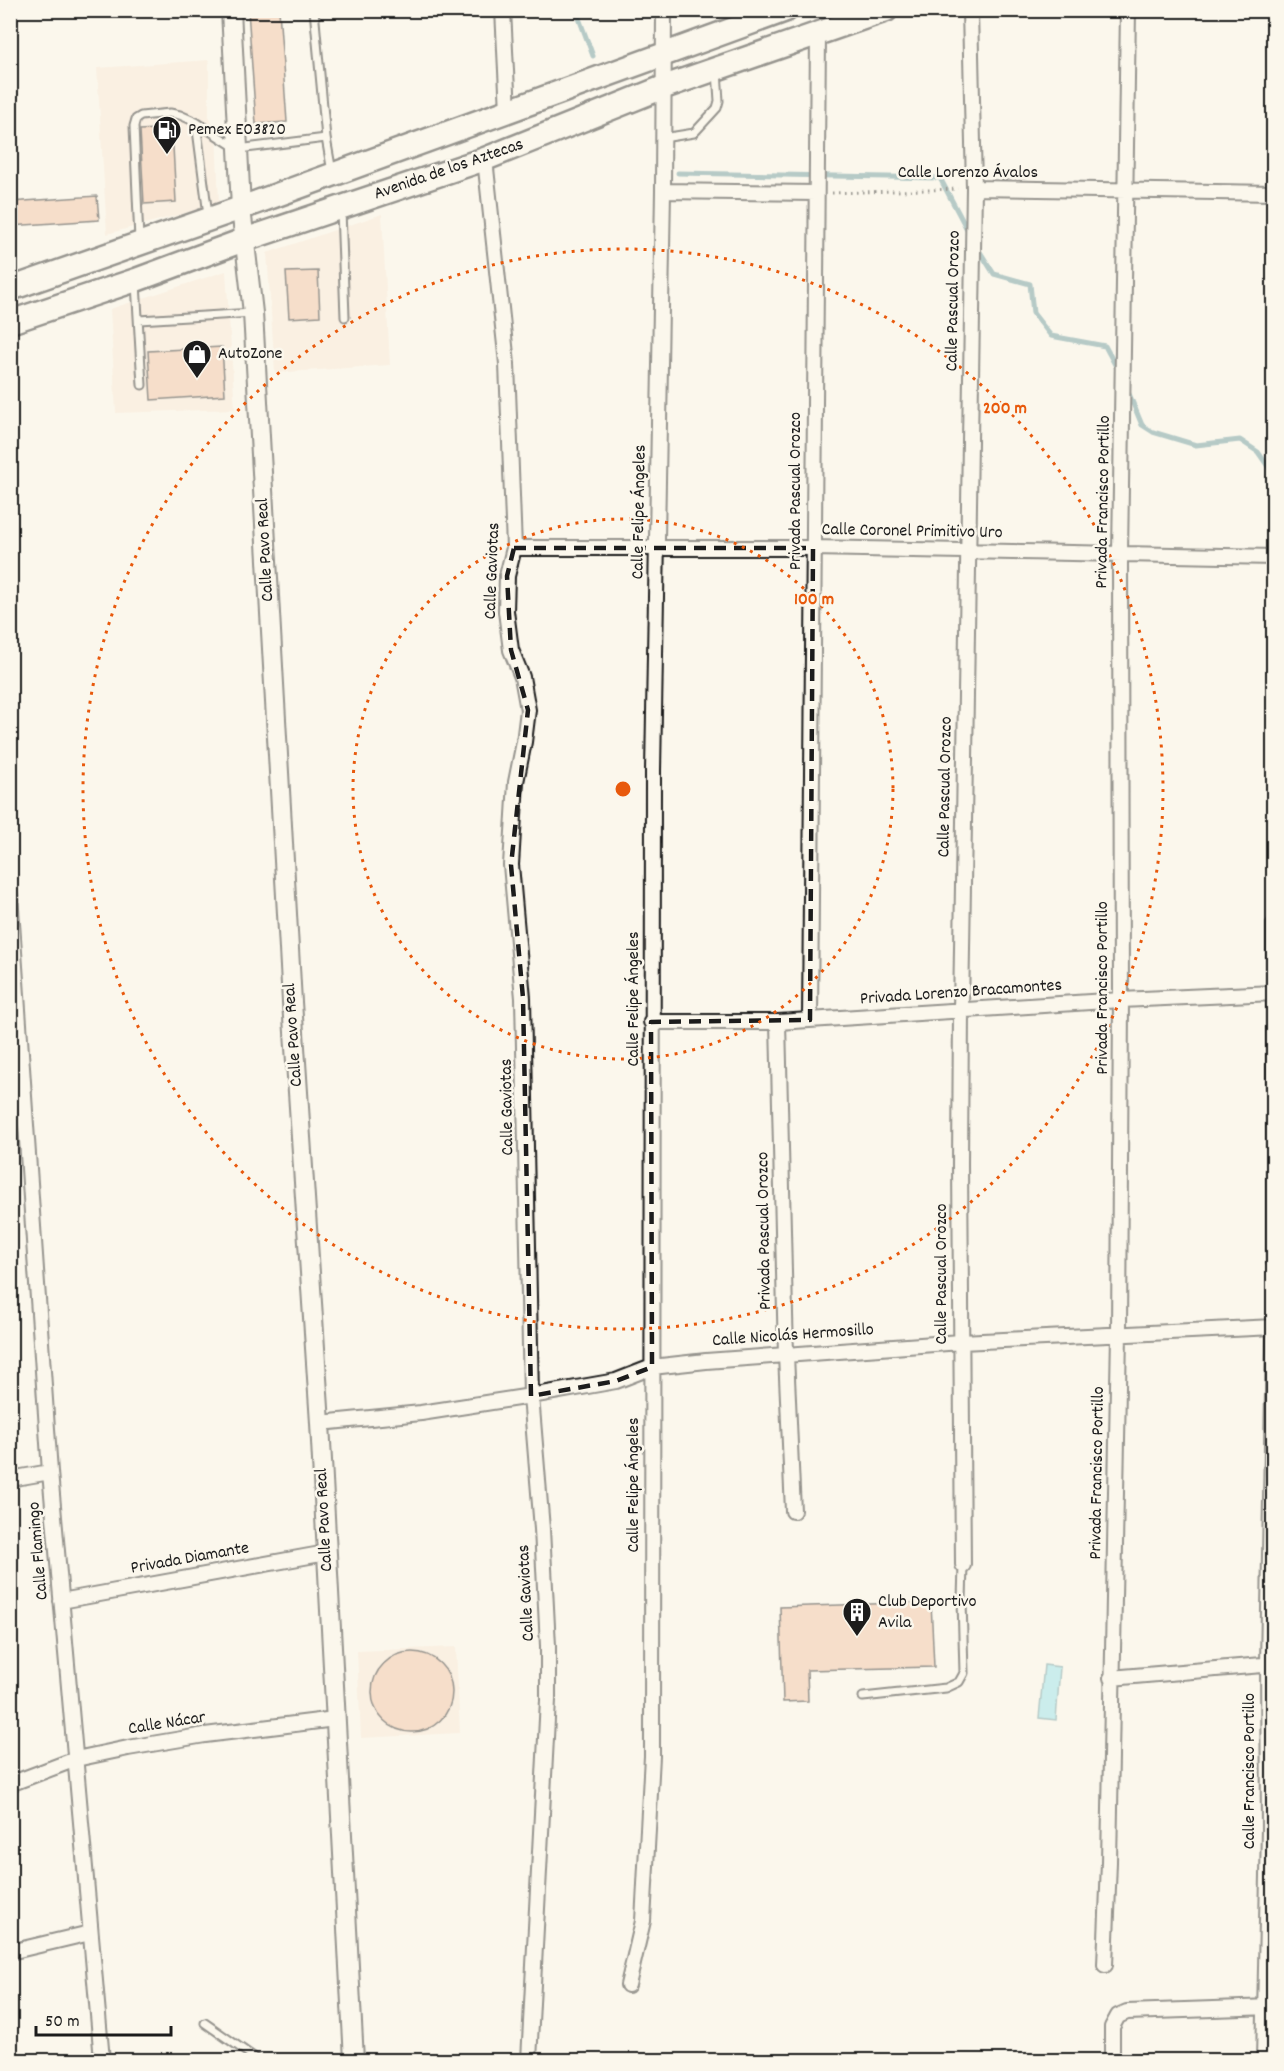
<svg xmlns="http://www.w3.org/2000/svg" width="1284" height="2071" font-family="Dekko,sans-serif">
  <style>
    .built { fill: #f8e6d5 }
    .water { fill: #90e0ea; stroke: #629298; stroke-width: 1.5 }
    .lines { fill: none; stroke-linecap: round; stroke-linejoin: round }
    .stream { stroke: #629298; stroke-width: 5 }
    .building { fill: #f0bfa0; stroke: #1c1c1c; stroke-width: 1.5 }
    .service-casing { stroke: #1c1c1c; stroke-width: 11 }
    .minor-casing { stroke: #1c1c1c; stroke-width: 18 }
    .tertiary-casing { stroke: #1c1c1c; stroke-width: 22 }
    .primary-casing { stroke: #1c1c1c; stroke-width: 27 }
    .path { stroke: #1c1c1c; stroke-width: 3; stroke-dasharray: 1.5 4.5; stroke-linecap: butt }
    .service { stroke: #fbf7ec; stroke-width: 7 }
    .minor { stroke: #fbf7ec; stroke-width: 14 }
    .tertiary { stroke: #fbf7ec; stroke-width: 18 }
    .primary { stroke: #fbf7ec; stroke-width: 22 }
    .marked { fill: none; stroke: #1c1c1c; stroke-width: 4.5; stroke-dasharray: 12 8; stroke-linejoin: round }
    .ring { fill: none; stroke: #e8590c; stroke-width: 3; stroke-dasharray: 3 6 }
    .labels { text-anchor: middle; dominant-baseline: central; stroke-width: 5; stroke-linejoin: round; paint-order: stroke }
    .poi-label { font-size: 18px; fill: #1c1c1c; stroke: #fbf7ec; text-anchor: start }
    .street-label { font-size: 18px; fill: #1c1c1c; stroke: #fbf7ec }
    .centre { fill: #e8590c; stroke: #fbf7ec; stroke-width: 3 }
    .ring-label { font-size: 18px; text-anchor: middle; font-weight: bold; fill: #e8590c; stroke: #fbf7ec; stroke-width: 5; stroke-linejoin: round; paint-order: stroke }
  </style>
  <rect width="100%" height="100%" fill="#fbf7ec"/>
  <filter id="ink" filterUnits="userSpaceOnUse"><feTurbulence type="fractalNoise" baseFrequency=".0167" numOctaves="2"/><feDisplacementMap in="SourceGraphic" scale="12" xChannelSelector="R" yChannelSelector="G"/><feConvolveMatrix kernelMatrix="1 2 1 2 8 2 1 2 1" color-interpolation-filters="sRGB"/></filter>
  <g filter="url(#ink)">
    <path class="built" d="M209,60V116L216,130L219,204L107,234L97,68Z
      M382,214L390,365L275,373L267,253Z
      M226,271L235,409L116,413L110,309Z
      M456,1647L460,1733L361,1738L357,1651Z"/>
    <path class="water" d="M1044,1665L1060,1667L1056,1720L1039,1718Z"/>
    <g class="lines">
      <path class="stream" d="M576,10L593,56
        M678,173L940,178L969,233
        M977,247L994,274L1030,284L1033,313L1051,336L1105,346L1119,372
        M1127,389L1142,425L1153,432L1196,445L1240,440L1258,452L1274,475"/>
    </g>
    <path class="building" d="M248,10H279L287,122L256,124Z
      M172,128L176,202L144,204L140,130Z
      M97,196L99,220L10,226V202Z
      M318,271L320,316L289,318L286,272Z
      M222,347L225,395L151,400L148,351Z
      M931,1602L934,1667L807,1670L808,1701L783,1702L780,1607Z
      M372 1692a40 40 0 1 1 80 0a40 40 0 1 1-80 0Z"/>
    <g class="lines">
      <g class="service-casing">
        <path id="service" d="M314,10L326,138L332,172
          M196,122L208,215
          M663,138L694,133L717,108L719,101L717,71
          M341,210L345,317
          M139,240L134,126L136,119L141,116L170,113L180,115L196,122L238,149L326,138
          M136,283L142,385
          M139,320L253,313
          M863,1697L946,1688L959,1682L964,1673L962,1600L963,1565
          M205,2023L258,2060"/>
      </g>
      <g class="minor-casing">
        <path id="minor" d="M503,10L508,111
          M485,159L507,364L514,548L507,576L506,611L511,650L522,677L528,710L524,742L516,782L511,865L523,998L531,1396L542,1529L548,1646V1700L529,2060
          M974,188L1274,193
          M663,191L816,193
          M514,548H813L1274,557
          M10,894L50,1472L102,2060
          M1274,924V1262
          M810,1020L818,35
          M651,1022H778L1121,1000L1274,993
          M778,1022L786,1355L793,1511
          M320,1423L421,1413L531,1396L616,1381L652,1367L706,1361L961,1342L1274,1327
          M10,1479L50,1472
          M963,1565L960,1164L961,1012L974,188L970,10
          M61,1601L326,1553
          M1111,1678L1274,1664
          M10,1784L76,1759L128,1748L205,1735L335,1719
          M10,1952L90,1933
          M1105,1965L1109,1862L1119,1334L1121,1000L1120,554L1128,10
          M628,1985L643,1921L652,1756L653,771L663,191L664,10
          M1112,2060V2027L1118,2016L1127,2012L1271,2007
          M1264,2060L1269,1829L1268,1664L1274,1337"/>
      </g>
      <g class="tertiary-casing">
        <path id="tertiary" d="M231,10L241,208L253,313L292,1002L320,1423L354,2060"/>
      </g>
      <g class="primary-casing">
        <path id="primary" d="M10,289L241,208L786,10
          M10,322L136,280L244,240L485,159L664,87L886,10"/>
      </g>
      <path class="path" d="M832,193L958,189"/>
      <use href="#service" class="service"/>
      <use href="#minor" class="minor"/>
      <use href="#tertiary" class="tertiary"/>
      <use href="#primary" class="primary"/>
    </g>
  </g>
  <path d="M0 0H1284V2071H0ZM514,548H813L810,1020L651,1022L652,1367L616,1381L531,1396L523,998L511,865L528,710L511,650L507,576Z" fill="#fbf7ec" fill-opacity=".55" fill-rule="evenodd"/>
  <path class="marked" d="M514,548H813L810,1020L651,1022L652,1367L616,1381L531,1396L523,998L511,865L528,710L511,650L507,576Z"/>
  <g class="ring">
    <circle cx="623" cy="789" r="270"/>
    <circle cx="623" cy="789" r="540"/>
  </g>
  <defs>
    <g id="fuel-pin" transform="scale(1.5)"><path d="M0 17L-7.5 6A9.5 9.5 0 1 1 7.5 6Z" fill="#1c1c1c" stroke="#fbf7ec"/><path d="M-5.5-6h7V0h2V4h1.3V-2.5L3-4.5l.8-.8L6-3V5H2.5V1h-1V6h-7ZM-4.2-4.7v3.2H.2V-4.7Z" fill="#fff"/></g>
    <g id="shop-pin" transform="scale(1.5)"><path d="M0 17L-7.5 6A9.5 9.5 0 1 1 7.5 6Z" fill="#1c1c1c" stroke="#fbf7ec"/><path d="M-5-2.5h2.3a2.7 3.5 0 0 1 5.4 0H5L5.5 6h-11ZM-1.5-2.5h3a1.5 2.3 0 0 0-3 0Z" fill="#fff"/></g>
    <g id="building-pin" transform="scale(1.5)"><path d="M0 17L-7.5 6A9.5 9.5 0 1 1 7.5 6Z" fill="#1c1c1c" stroke="#fbf7ec"/><path d="M-4-6H4V6H1V3H-1V6H-4ZM-2.5-4.3h1.7v1.8h-1.7ZM.8-4.3h1.7v1.8H.8ZM-2.5-1h1.7V.8h-1.7ZM.8-1h1.7V.8H.8Z" fill="#fff"/></g>
  </defs>
  <g fill-rule="evenodd">
    <use href="#fuel-pin" x="167" y="130"/>
    <use href="#shop-pin" x="197" y="354"/>
    <use href="#building-pin" x="857" y="1612"/>
  </g>
  <g class="labels">
    <g class="poi-label">
      <text x="188" y="130">Pemex E03820</text>
      <text x="218" y="354">AutoZone</text>
      <text x="878" y="1602">Club Deportivo<tspan x="878" dy="21">Avila</tspan></text>
    </g>
    <g class="street-label">
      <text transform="translate(449 170) rotate(-19)">Avenida de los Aztecas</text>
      <text x="968" y="173">Calle Lorenzo Ávalos</text>
      <text transform="translate(954 301) rotate(-89)">Calle Pascual Orozco</text>
      <text transform="translate(796 491) rotate(-90)">Privada Pascual Orozco</text>
      <text transform="translate(1104 502) rotate(-89)">Privada Francisco Portillo</text>
      <text transform="translate(640 512) rotate(-89)">Calle Felipe Ángeles</text>
      <text transform="translate(912 532) rotate(1)">Calle Coronel Primitivo Uro</text>
      <text transform="translate(266 550) rotate(-93)">Calle Pavo Real</text>
      <text transform="translate(493 571) rotate(-88)">Calle Gaviotas</text>
      <text transform="translate(946 787) rotate(-89)">Calle Pascual Orozco</text>
      <text transform="translate(1103 988) rotate(-90)">Privada Francisco Portillo</text>
      <text transform="translate(961 993) rotate(-4)">Privada Lorenzo Bracamontes</text>
      <text transform="translate(634 999) rotate(-90)">Calle Felipe Ángeles</text>
      <text transform="translate(294 1035) rotate(-94)">Calle Pavo Real</text>
      <text transform="translate(508 1107) rotate(-91)">Calle Gaviotas</text>
      <text transform="translate(765 1231) rotate(-91)">Privada Pascual Orozco</text>
      <text transform="translate(942 1274) rotate(-90)">Calle Pascual Orozco</text>
      <text transform="translate(793 1336) rotate(-4)">Calle Nicolás Hermosillo</text>
      <text transform="translate(1098 1473) rotate(-89)">Privada Francisco Portillo</text>
      <text transform="translate(634 1485) rotate(-90)">Calle Felipe Ángeles</text>
      <text transform="translate(325 1520) rotate(-93)">Calle Pavo Real</text>
      <text transform="translate(39 1551) rotate(-95)">Calle Flamingo</text>
      <text transform="translate(190 1559) rotate(-10)">Privada Diamante</text>
      <text transform="translate(527 1593) rotate(-93)">Calle Gaviotas</text>
      <text transform="translate(167 1724) rotate(-9)">Calle Nácar</text>
      <text transform="translate(1250 1771) rotate(-90)">Calle Francisco Portillo</text>
    </g>
  </g>
  <circle cx="623" cy="789" r="9" class="centre"/>
  <g class="ring-label">
    <text x="1005" y="413">200 m</text>
    <text x="814" y="604">100 m</text>
  </g>
  <rect width="1284" height="2071" fill="none" stroke="#fbf7ec" stroke-width="36"/>
  <rect x="18" y="18" width="1248" height="2035" fill="none" stroke="#1c1c1c" stroke-width="2" filter="url(#ink)"/>
  <path d="M36 2026v9h135v-9" fill="none" stroke="#1c1c1c" stroke-width="3"/>
  <text x="45" y="2026" font-size="18" fill="#1c1c1c" stroke="#fbf7ec" stroke-width="4.5" paint-order="stroke">50 m</text>
</svg>
